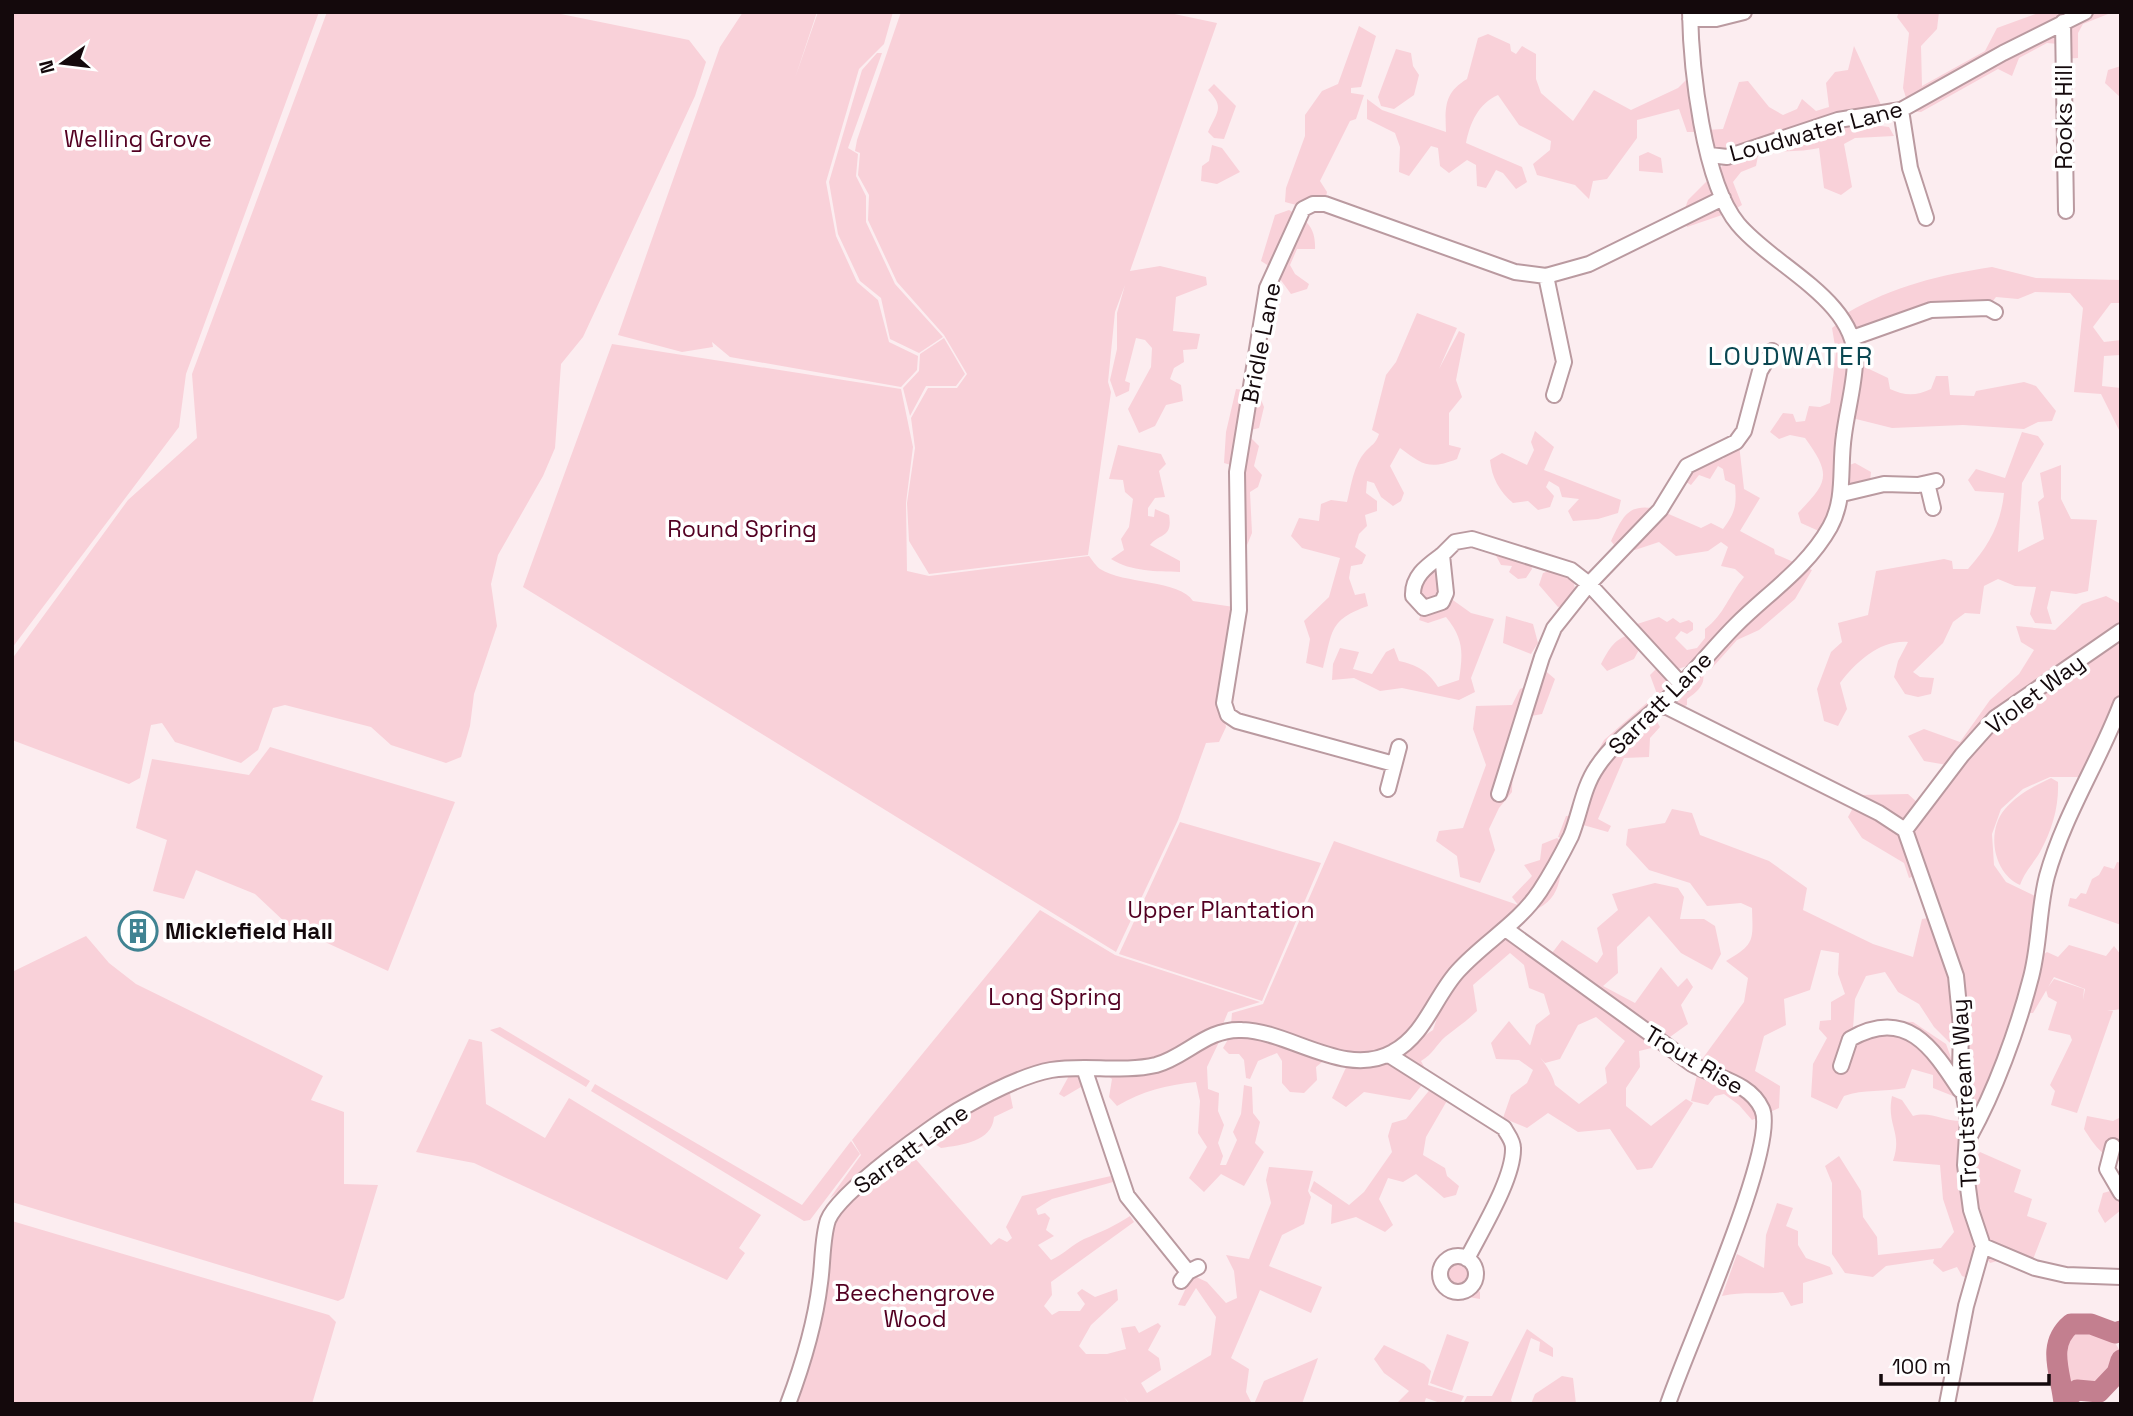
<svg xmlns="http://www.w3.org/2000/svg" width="2133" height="1416" font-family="'Space Grotesk',sans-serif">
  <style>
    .green { fill: #f9d1d9 }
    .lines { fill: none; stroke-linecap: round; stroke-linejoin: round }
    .river { stroke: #c37f8f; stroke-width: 21 }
    .street-casing { stroke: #ba9aa0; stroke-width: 18 }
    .street { stroke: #fff; stroke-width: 14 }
    .labels { text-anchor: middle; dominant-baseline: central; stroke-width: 7; stroke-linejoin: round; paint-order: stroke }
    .street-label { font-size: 23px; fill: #14090c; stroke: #fff }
    .park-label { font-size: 23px; fill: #530022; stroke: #fff }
    .poi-label { font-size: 23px; font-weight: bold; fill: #14090c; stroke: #fff; text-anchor: start }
    .quarter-label { font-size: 26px; letter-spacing: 2px; fill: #0a4752; stroke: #fff }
  </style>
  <rect width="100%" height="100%" fill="#fcedf0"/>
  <path class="green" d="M12,12H319L186,374L179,427L12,648Z
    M327,12H551L689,40L706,62L695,96L583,337L561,364L555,448L543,476L498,555L491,584L497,626L474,694L470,726L461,757L446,763L391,745L371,727L285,705L273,708L258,750L241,763L175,742L162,723L151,725L140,778L129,784L12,740V659L128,500L197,438L192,374Z
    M743,12H817L795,78L818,12H893L884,44L859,69L826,182L836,236L857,282L878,300L889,342L918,356L917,370L901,387L730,357L712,342L713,347L682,352L618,335L720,47Z
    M901,12H1165L1217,23L1130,271L1160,266L1206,277L1207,285L1176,297L1173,331L1200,334L1197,349L1183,350L1184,362L1174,368L1170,379L1181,385L1183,401L1166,405L1155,426L1139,433L1128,409L1151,367L1152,348L1145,340L1136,338L1125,381L1130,383L1129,391L1116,397L1110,380L1117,349V313L1125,285L1115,312L1108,382L1111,392L1088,555L929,574L909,541L907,503L915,448L911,418L928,388H957L967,374L944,335L897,282L868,220L869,195L858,175L860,153L855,151L857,140Z
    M1899,12H1939L1937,29L1921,46L1922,86L1985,51L1997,28L2041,12H2113L2083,24L2078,33V58L2061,59L2058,44L2047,43L2019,58L2012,76L1998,69L1921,112L1910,111L1903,88L1909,33L1897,17Z
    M1359,26L1376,36L1361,87L1351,88V93L1364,95L1356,119L1350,121L1320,181L1327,192L1326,197L1300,206L1285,202L1286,188L1305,136V115L1322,91L1338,84Z
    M1488,34L1510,44L1511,51L1516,54L1522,46L1536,54V79L1541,93L1573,121L1594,90L1631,110L1678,88L1689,77L1698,132H1687L1679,109L1637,120V138L1607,179L1593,181L1589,199L1575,185L1537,175L1533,164L1550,150L1551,141L1519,125L1498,95C1478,104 1470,123 1466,143L1522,167L1527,182L1516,189L1503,173L1496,170L1486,188L1477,186L1476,165L1467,160L1449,173L1440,166L1438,148L1431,146L1409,176L1399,172L1400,147L1395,133L1367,119V99L1382,110L1446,132C1445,107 1444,93 1467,79L1478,38Z
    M1854,46L1883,109L1851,115L1849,128L1865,124L1889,127L1894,136L1855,138L1844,144L1852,187L1841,195L1824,188L1819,148C1798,153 1778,149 1758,156L1756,166L1741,172L1733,182L1742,205L1735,209L1718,195L1722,215L1687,227L1682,217L1688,200L1727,161L1712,148L1706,130L1723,129L1739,82L1748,81L1769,107L1783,115L1797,109L1802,99L1816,111L1829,107L1826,83L1835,72L1848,70Z
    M1396,49L1411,53L1413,66L1419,75L1414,95L1394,109L1381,106L1378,97Z
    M877,53H882L848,148L858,154L856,176L866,196V222L895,284L943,337L919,353L890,339L881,298L860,281L838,234L829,182L862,70Z
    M2121,66V98L2105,83L2108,70Z
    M1214,84L1236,106L1224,139L1214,138L1208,132C1217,111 1225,108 1208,90Z
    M1212,145L1222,148L1240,172L1217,184L1201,181L1202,166L1209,161Z
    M1648,152L1661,158L1663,173L1639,171V156Z
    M1289,210C1307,220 1316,228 1315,249H1297L1290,265L1295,274L1309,284L1307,289L1291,294L1272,268L1261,261L1275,215Z
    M1992,267L2036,278L2121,280V303H2111L2093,327L2104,342L2121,340V355L2104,356L2102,386L2121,388V434L2101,394L2074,392L2083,308L2070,293L2035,292L2018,299L1996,297L1989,306L1856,330L1847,313C1894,286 1939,275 1992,267Z
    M1417,313L1457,328L1439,369L1459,331L1465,334L1456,380L1462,397L1449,413V445L1461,448L1457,459C1429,470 1423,465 1400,448L1390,466L1404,493L1401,501L1393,506L1381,497L1374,483L1367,481L1366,493L1377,501V511L1365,515L1367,526L1359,534L1355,547L1366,555L1362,564L1351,566L1349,578L1355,595L1365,593L1368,606C1328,620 1333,632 1323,668L1306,663L1310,639L1304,621L1329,597L1340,558L1302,548L1291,536L1299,518L1319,521L1321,504L1331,500L1347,502C1351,486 1354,464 1365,452C1371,445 1376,444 1379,434L1372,430L1386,375L1396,362Z
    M1840,322L1858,355L1864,341L1871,350L1867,368L1888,378L1890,389C1905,396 1916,396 1931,389L1936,376H1948L1950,395L1974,396L1976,391L2024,382L2036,386L2056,411L2052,421L2038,422L2024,429L1963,425L1892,428L1852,418L1841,468L1855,463L1871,472L1870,482L1847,488L1821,532L1801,523L1798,513C1828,482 1832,475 1805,438L1790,435L1779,439L1770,432L1783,413L1793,414L1796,422L1805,421L1809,406L1820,407L1830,403L1836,352L1832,328Z
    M944,338L965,374L956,386H926L910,416L903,388L919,371L920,354Z
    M612,344L901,389L913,447L906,503L907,571L929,576L1089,556C1092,560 1096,566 1100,569C1123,584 1180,580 1193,601L1234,607L1224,717L1226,727L1219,742L1206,743L1178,820L1116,952L523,587Z
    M1236,389L1258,392L1264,407L1259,428L1251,430V438L1259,446L1254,466L1262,475L1258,487L1250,492L1252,533L1245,550L1234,536L1241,468L1224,463L1226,432Z
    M1535,431L1554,447L1544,470L1621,500L1618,513L1598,519L1573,521L1568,511L1579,499L1562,497L1559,487L1549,481L1546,487L1554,496L1550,507L1538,510L1528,501L1513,503C1499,491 1492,478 1490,460L1502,453L1527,465L1534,450L1531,442Z
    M2022,432L2038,436L2044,444L2022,483L2018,552L2044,539L2038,502L2044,497L2040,473L2061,465V499L2071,519L2097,520L2088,591L2076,594L2051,591L2047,608L2052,624L2035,623L2030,614L2036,587L2015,586L1998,579L1984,586L1980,614L1965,613L1953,622L1943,643L1913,672L1920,677L1934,678L1931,694L1918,697L1905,694L1894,677L1898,661L1908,642C1880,640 1857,661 1840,683L1847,709L1838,726L1824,721L1817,689L1831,652L1842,642L1838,623L1868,615L1876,571L1944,559L1952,561L1953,569H1968C1988,547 2001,524 2004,493L1975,491L1968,480L1976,469L2005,478Z
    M1739,444L1744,489L1760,498L1740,531L1774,549L1775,554L1812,570L1795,599L1759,630L1737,640L1712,668L1696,663L1675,670L1634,625L1659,617L1667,622L1673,618L1680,623L1689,620L1693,623V630L1687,634L1681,631L1675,638L1687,650L1697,648L1705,638V629C1724,615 1729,595 1744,577L1735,569L1721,566L1728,547L1721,542L1708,551L1676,556L1659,542L1635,550H1618L1611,541C1621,521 1626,504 1652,508L1657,518L1664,512L1701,528L1711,523L1723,529C1735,513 1737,505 1735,485L1725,480L1723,469L1718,466L1710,479L1699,475L1691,485L1681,479L1689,468L1718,454L1723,459L1730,449Z
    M1118,445L1161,454L1166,464L1159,471L1165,497L1155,498L1148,508V516L1154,517L1155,509L1169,515C1173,538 1160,533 1150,545L1180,561V572C1156,571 1132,572 1111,559L1124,550L1121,539L1129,527L1133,499L1125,492L1123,480L1109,479Z
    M1493,550L1530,559L1532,569L1526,578L1518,579L1509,572L1512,566L1501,565Z
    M1434,569L1438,570L1439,598L1422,601L1419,583Z
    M1552,570L1574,580L1575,593L1567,605L1558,607L1539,585L1543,573Z
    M2106,596L2119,603L2121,600V693L2087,777H2050L2023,789L2001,809L1992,834L1994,865L2006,882L2037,897L2027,979L1983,1101L1979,1106L1972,1105L1967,1094L1963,975L1940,905L1921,901L1917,890L1933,886L1927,871L1909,878L1904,863L1862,838L1848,817L1860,795L1908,794L1929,813L1935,804L1947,765L1924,761L1908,736L1924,729L1960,742L1990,700L2019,674L2034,650L2021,642L2016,626L2055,630L2082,604Z
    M1450,598L1471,613L1494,619L1471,678L1475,692L1459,700L1402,688L1380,691L1354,678L1332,680L1333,664L1340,648L1359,652L1353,669L1372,674L1386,652L1394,648L1399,661C1417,665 1428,671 1438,687L1459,680C1463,653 1464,639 1446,617L1428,623L1419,620L1422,610Z
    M1506,616L1533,624L1538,643L1531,654L1503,643Z
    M1634,634L1642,644L1634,659L1607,671L1601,664C1609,649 1615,637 1634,634Z
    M1660,665L1673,679L1665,685L1654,716L1660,727L1650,738L1649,757L1624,758L1598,819L1611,826L1608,832L1583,825L1575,843L1558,837L1566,816L1582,815L1594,784L1615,754L1598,751L1604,740L1657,694L1650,675Z
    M1542,668L1555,679L1542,714L1526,717L1513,761L1512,792L1499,808L1489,829L1495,850L1480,883L1460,877L1457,856L1436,841L1439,831L1463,828L1486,765L1473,729L1476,706L1512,705L1520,689L1537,682Z
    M1701,668C1708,683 1699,690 1687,699V705L1679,709L1673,704L1676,686Z
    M270,747L455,802L388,971L288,925L255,894L196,870L184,899L153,891L167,840L136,828L152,759L249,775Z
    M2051,778L2058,782C2059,807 2052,830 2040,852C2033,864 2025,871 2020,885C1993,873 1986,831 2005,809C2018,794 2034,786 2051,778Z
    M1672,809L1692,813L1700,835L1769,861L1807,888L1803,910L1873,944L1913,957L1922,919L1934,917L1953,976L1956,1049L1934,1027L1919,1004L1898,992L1885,972L1866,976L1855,999L1853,1029L1878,1020L1913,1022L1946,1044L1956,1071L1958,1098L1933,1088V1075L1912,1069L1905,1088C1884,1092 1864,1089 1844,1096L1837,1109L1811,1097L1813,1064L1827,1038L1819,1029L1820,1021L1831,1020V1002L1845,994L1838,974L1839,953L1821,950L1810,990L1784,999L1786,1025L1764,1036L1755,1071L1780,1086L1779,1108L1752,1120L1739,1105L1724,1094L1715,1096L1708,1105L1691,1101L1700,1062L1744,1002L1748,978L1726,961C1755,944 1753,941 1752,908L1741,903L1707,906L1690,883L1649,870L1626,845L1628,829L1665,823Z
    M1180,822L1321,863L1262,1001L1119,954Z
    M1557,838L1563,843C1561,876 1563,902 1527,913L1522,908L1400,1041C1378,1054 1358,1054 1333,1053L1316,1067L1317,1080L1304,1093L1290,1092L1282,1083V1061L1277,1053L1258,1061L1250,1079L1246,1078L1244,1060L1239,1054H1229L1223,1048L1230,1036L1232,1013L1263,1004L1334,841L1518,905L1512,897L1532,876L1524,865L1540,860L1542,844Z
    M2117,862L2121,863V925L2068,906L2070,898L2076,899L2081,893L2086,894L2092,879L2099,875L2104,866L2114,869Z
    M1655,883L1678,888L1684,897L1680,919H1704L1715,926L1721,954L1712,970L1681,953L1649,916L1617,947L1618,973L1603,986L1635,1003L1661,967L1678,987L1687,978L1693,987L1681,1005L1688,1024L1656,1047L1639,1051L1640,1067L1626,1088V1106L1651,1126L1686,1099L1693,1103L1652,1168L1637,1170L1610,1129L1578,1132L1548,1113L1527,1128L1503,1118L1511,1095L1527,1083L1533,1070L1519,1060L1496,1059L1491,1043L1509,1021C1523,1039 1551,1064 1555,1085L1579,1104L1607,1083L1605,1068L1625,1041L1596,1017L1578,1025L1560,1059L1545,1063L1530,1046L1536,1025L1550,1014L1544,994L1529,988L1524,965L1510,953L1473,985L1477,1011C1467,1021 1456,1028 1445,1037C1436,1045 1433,1054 1421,1061L1429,1076L1410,1100L1364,1092L1346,1107L1332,1098L1349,1061L1398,1053L1433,1030L1443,1000L1460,976L1504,936L1545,962L1562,940L1597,963L1603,954L1597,928L1618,910L1612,894Z
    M1040,910L1115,955L1260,1002L1228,1012L1223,1024L1183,1045L1202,1034L1219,1042L1207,1067L1208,1089L1219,1093L1218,1111L1224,1125L1218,1143L1223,1156L1220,1165H1226L1237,1140L1233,1132L1241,1114L1244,1085L1252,1087L1253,1113L1260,1122L1255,1143L1264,1152L1244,1186L1221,1174L1204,1192L1189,1178L1207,1147L1198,1133L1200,1101L1196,1082C1166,1085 1143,1091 1117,1106L1109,1097L1112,1079L1101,1071L1089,1072L1086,1084L1064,1097L1059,1094L1076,1063C1101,1065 1140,1070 1161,1055C1132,1066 1106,1059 1077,1061C1052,1062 1031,1070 1007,1079L1013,1108L994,1117C992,1142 961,1145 941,1148L919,1133L909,1140L912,1154L865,1188L913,1156L991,1245L999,1238L1007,1242L1012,1238L1006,1227L1022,1196L1111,1176L1113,1182L1052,1199L1036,1209L1038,1215L1045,1213L1050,1218L1046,1230L1054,1236L1038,1245L1051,1260C1063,1255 1073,1244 1084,1239C1101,1232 1115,1226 1130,1216L1134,1222L1051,1282L1052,1295L1044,1306L1052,1315L1059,1311H1080L1085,1304L1077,1293L1082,1289L1095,1297L1117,1289L1118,1300L1091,1325L1079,1346L1086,1354H1107L1126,1349L1121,1328L1135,1326L1139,1333L1158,1323L1161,1326L1148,1350L1159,1358L1161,1370L1141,1383L1147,1393L1211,1355L1216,1317L1196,1288L1185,1306L1178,1305L1192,1275L1207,1282L1226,1303L1237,1298L1234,1271L1226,1255L1249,1259L1271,1203L1266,1180L1269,1167L1313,1171L1308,1191L1311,1197L1304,1224L1282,1235L1269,1266L1322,1287L1311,1313L1260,1290L1231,1358L1249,1369L1246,1392L1252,1404H1130L1124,1397L1129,1404H783L814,1314L833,1222L844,1204L859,1193L851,1183L830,1198L861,1155L852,1140Z
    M86,936L109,963L136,984L323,1076L311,1100L344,1112V1184L378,1185L344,1298L338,1301L12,1202V972Z
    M2069,945L2106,956L2114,946L2121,955V1009L2107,1011H2113L2077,1113L2051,1105L2055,1091L2050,1085L2072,1040L2070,1035L2048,1030L2057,1002L2048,997L2046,990L2054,979L2084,989L2083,1000L2085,989L2054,977L2033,1013H2021L2037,959L2047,952L2058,957Z
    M500,1027L590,1081L586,1087L490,1030Z
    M469,1039L482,1042L486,1104L545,1138L569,1098L761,1215L739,1248L745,1253L727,1280L474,1163L416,1152Z
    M1436,1082L1452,1092L1426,1137L1423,1155L1445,1168L1447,1176L1459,1186L1456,1195L1444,1198L1416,1174L1403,1182L1388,1178L1379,1199L1393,1225L1385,1232L1356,1217L1331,1224L1332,1205L1310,1191L1314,1181L1349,1205L1364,1192L1392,1152L1388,1136L1392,1123L1406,1119Z
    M595,1084L802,1205L851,1141L860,1154L810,1220L804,1221L591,1091Z
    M1892,1096L1902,1100L1913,1116C1931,1111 1942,1121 1961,1121L1960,1163L1972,1162L1980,1152L2021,1170L2014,1192L2032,1199L2027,1216L2047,1223L2032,1262L2016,1256L1990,1263L1978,1247L1970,1279L1962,1276L1957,1267L1943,1272L1933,1263L1934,1259L1886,1266L1873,1277L1845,1273L1832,1254V1183L1825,1166L1839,1156L1861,1191L1863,1217L1877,1237L1878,1255L1941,1248L1954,1232L1943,1199L1940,1165L1893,1161C1903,1132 1886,1126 1892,1096Z
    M2087,1116L2113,1121L2121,1117V1161C2103,1159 2093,1143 2084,1129Z
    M2121,1188V1210L2105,1223L2098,1211L2103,1193Z
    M1777,1203L1793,1208L1786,1226L1798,1231V1245L1806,1258L1830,1267L1833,1274L1803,1283V1303L1791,1306L1783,1292C1762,1295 1743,1291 1722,1296L1737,1254L1764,1268L1766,1235Z
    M12,1221L329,1315L336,1322L312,1404H12Z
    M1453,1260L1470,1264L1473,1273L1470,1283L1480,1292V1299L1456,1295L1448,1299L1438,1289L1443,1279L1442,1271Z
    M2092,1328L2111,1336L2120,1351L2114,1371L2102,1384L2074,1385L2066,1389C2060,1369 2056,1345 2072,1329Z
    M1527,1329L1553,1348V1357L1539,1351L1540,1342L1531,1338L1511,1400L1513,1404H1463L1467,1396H1492Z
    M1447,1334L1469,1342L1452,1391L1430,1383Z
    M1384,1345L1424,1364L1431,1371L1428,1385L1464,1396L1460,1404H1443L1426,1398L1424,1404H1396L1409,1391L1384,1373L1374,1359Z
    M1318,1358L1302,1404H1254L1264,1381Z
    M1562,1376L1573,1378L1576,1404H1531L1535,1394Z"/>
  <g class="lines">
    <path class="river" d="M2064,1400L2077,1390L2099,1392L2117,1373L2121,1360
      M2064,1404C2062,1375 2045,1346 2071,1324H2091L2115,1333L2121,1331"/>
    <g class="street-casing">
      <path id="street" d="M1690,19H1716L1744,12
        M2063,22L2066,211
        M1901,110L1910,168L1926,218
        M1710,155L1727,157L1838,120L1901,110L2003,53L2085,12
        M1546,276L1564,362L1554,395
        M1855,337L1931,310L1988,308L1995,312
        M1927,483L1933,508
        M1842,494L1884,484L1918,485L1936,481
        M1442,555C1427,566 1412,576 1413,596L1424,608L1442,602L1446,593L1442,555L1455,542L1472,539L1571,570L1589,584L1682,685
        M1661,704L1879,813L1905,830L1956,976L1961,1027L1960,1072L1968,1120L1965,1165L1971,1210L1983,1246L2035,1268L2066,1275L2121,1277
        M1394,764L1237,721L1228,715L1224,703L1239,610L1237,472L1267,288L1303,209L1313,204H1325L1515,272L1546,276L1589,264L1723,198
        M1388,789L1399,747
        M1499,794L1542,657L1554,628L1589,584L1660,510L1687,466L1736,442L1744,431L1760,371L1772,351
        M1905,830L1962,755L1995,718L2121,631
        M1507,930L1692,1064C1716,1078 1750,1082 1762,1109C1779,1146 1684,1354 1668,1404
        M1389,1055L1504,1128C1507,1134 1513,1140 1513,1148C1514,1178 1481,1231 1467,1259
        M1841,1066L1850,1039C1906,1007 1932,1047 1960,1090
        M1084,1068L1127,1196L1188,1272
        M1970,1136C1995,1091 2017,1031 2030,981C2040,947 2038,910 2047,876C2064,815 2099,762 2121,704
        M2113,1146L2107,1169L2121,1193
        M1440 1274a18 18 0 1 1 36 0a18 18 0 1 1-36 0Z
        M1181,1281L1188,1272L1198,1267
        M788,1404C803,1364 815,1325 820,1283C823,1263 822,1238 828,1220C839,1192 936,1122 964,1107C989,1093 1023,1075 1051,1070C1086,1064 1121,1073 1156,1065C1186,1057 1207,1028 1242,1030C1290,1031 1345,1079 1393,1052C1425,1035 1435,996 1458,971C1484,942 1518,924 1540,891C1551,874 1562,854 1571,836C1580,814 1583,787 1597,767C1614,741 1641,723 1664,702C1690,678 1711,650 1736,625C1768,593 1807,568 1830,527C1846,498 1839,467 1844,435C1847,411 1854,387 1855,363C1859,301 1774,267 1738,224C1703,182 1691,67 1690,12
        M1947,1404L1966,1306L1983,1246"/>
    </g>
    <use href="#street" class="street"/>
  </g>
  <defs>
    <g id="building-ring" transform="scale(2.0125)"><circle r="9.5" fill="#fff" stroke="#408392" stroke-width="1.5"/><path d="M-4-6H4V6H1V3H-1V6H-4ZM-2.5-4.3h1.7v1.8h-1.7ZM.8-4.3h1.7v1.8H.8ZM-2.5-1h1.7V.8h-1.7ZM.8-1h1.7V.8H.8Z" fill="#408392"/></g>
  </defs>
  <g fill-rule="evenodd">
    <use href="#building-ring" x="138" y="931"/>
  </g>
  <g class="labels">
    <g class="street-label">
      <text transform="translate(2064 117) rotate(-90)">Rooks Hill</text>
      <text transform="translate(1816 131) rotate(-15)">Loudwater Lane</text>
      <text transform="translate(1261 343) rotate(-79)">Bridle Lane</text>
      <text transform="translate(2035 694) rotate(-37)">Violet Way</text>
      <text transform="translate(1660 703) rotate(-45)">Sarratt Lane</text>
      <text transform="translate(1694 1060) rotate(31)">Trout Rise</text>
      <text transform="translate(1964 1093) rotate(-93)">Troutstream Way</text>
      <text transform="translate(911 1149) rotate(-36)">Sarratt Lane</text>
    </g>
    <g class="park-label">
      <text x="138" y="139">Welling Grove</text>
      <text x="742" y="529">Round Spring</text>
      <text x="1221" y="910">Upper Plantation</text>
      <text x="1055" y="997">Long Spring</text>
      <text x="915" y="1293">Beechengrove<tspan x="915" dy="26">Wood</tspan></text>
    </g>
    <g class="poi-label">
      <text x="165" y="931">Micklefield Hall</text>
    </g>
    <g class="quarter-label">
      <text x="1791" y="356">LOUDWATER</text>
    </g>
  </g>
  <rect width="2133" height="1416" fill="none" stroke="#14090c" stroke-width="28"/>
  <g transform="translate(63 63) rotate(256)" stroke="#ffffff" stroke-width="5" paint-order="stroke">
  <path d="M0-5L12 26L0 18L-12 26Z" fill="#14090c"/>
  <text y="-10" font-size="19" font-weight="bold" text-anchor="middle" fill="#14090c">N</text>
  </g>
  <path d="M1881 1374v10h168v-10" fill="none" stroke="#14090c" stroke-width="3.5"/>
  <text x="1892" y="1374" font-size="21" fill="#14090c" stroke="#ffffff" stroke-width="5" paint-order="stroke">100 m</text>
</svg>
